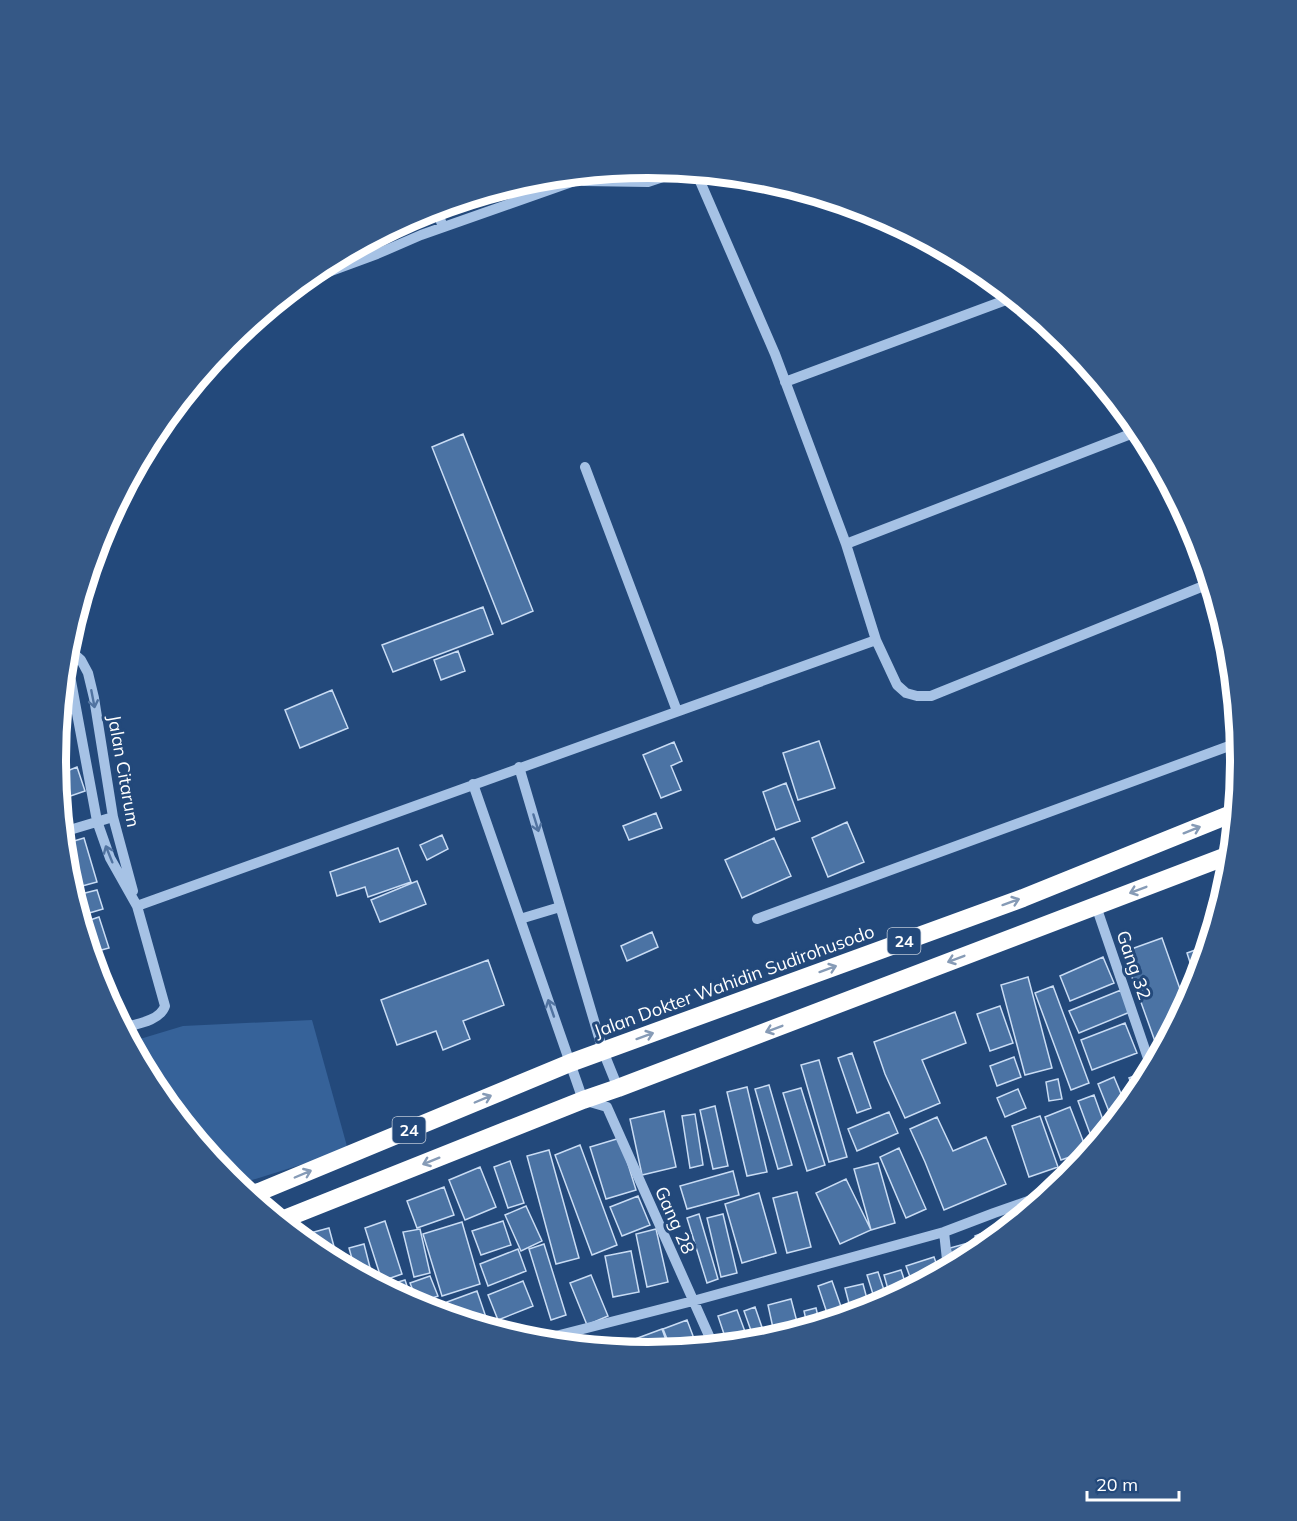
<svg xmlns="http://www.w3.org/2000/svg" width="1297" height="1521" font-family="Mulish,sans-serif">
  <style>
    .green { fill: #366299 }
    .building { fill: #4b73a4; stroke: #c9dcf4; stroke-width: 1.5 }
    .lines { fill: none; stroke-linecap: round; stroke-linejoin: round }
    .minor { stroke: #a6c2e5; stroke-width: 10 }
    .highway { stroke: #fff; stroke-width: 18 }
    .oneway { stroke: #5173a0 }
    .oneway2 { stroke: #869bb6 }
    .labels { text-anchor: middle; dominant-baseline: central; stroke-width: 6; stroke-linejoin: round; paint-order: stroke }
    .shield { fill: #23497b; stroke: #bdc8d7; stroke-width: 1.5 }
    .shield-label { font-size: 16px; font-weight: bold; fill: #fff }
    .street-label { font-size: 18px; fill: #fff; stroke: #23497b }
    .rim { fill: none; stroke: #fff; stroke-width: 8 }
  </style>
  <rect width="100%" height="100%" fill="#23497b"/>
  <path class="green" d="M312,1020L348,1150L236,1185L229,1180L155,1090L130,1042L183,1026Z"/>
  <path class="building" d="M463,434L533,611L502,624L432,447Z
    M483,607L493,634L393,672L382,645Z
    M458,651L465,671L441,680L434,660Z
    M332,690L348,728L300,748L285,710Z
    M819,741L835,788L798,800L783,753Z
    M674,742L682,761L671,766L681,790L661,798L643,755Z
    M77,767L85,791L59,800L57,775Z
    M786,783L800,821L776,830L763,792Z
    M656,813L662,828L629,840L623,826Z
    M847,822L864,862L828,877L812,838Z
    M442,835L448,849L427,860L420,845Z
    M84,838L97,882L71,889L67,876L64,844Z
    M774,838L791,876L742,898L725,860Z
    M398,848L411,882L368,897L365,887L337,896L330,872Z
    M417,881L426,904L380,922L371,900Z
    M97,890L103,909L79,916L73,896Z
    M1223,901L1217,918L1212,905Z
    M99,917L109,948L90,953L81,923Z
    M652,932L658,947L627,961L621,946Z
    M1162,938L1186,1006L1167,1043L1157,1047L1123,952Z
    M1209,945L1197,984L1187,953Z
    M1103,957L1114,983L1070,1001L1060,976Z
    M488,960L504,1005L463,1021L470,1039L443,1050L436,1031L397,1045L381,1000Z
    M1028,977L1052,1068L1025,1075L1001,985Z
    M1053,986L1089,1083L1071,1090L1035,993Z
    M1121,990L1130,1012L1079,1033L1069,1011Z
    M1000,1006L1013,1043L990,1051L977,1014Z
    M955,1012L966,1043L922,1060L940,1103L905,1118L885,1074L874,1042Z
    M1125,1023L1137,1053L1092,1070L1081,1040Z
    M852,1053L871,1108L857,1113L838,1058Z
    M1014,1057L1021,1077L997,1086L990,1066Z
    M819,1060L847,1157L829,1162L801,1065Z
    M1149,1070L1150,1073L1137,1096L1129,1078Z
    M1114,1077L1127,1108L1114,1124L1098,1084Z
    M1058,1079L1062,1099L1049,1101L1046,1082Z
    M769,1085L792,1165L778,1169L755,1089Z
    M747,1087L767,1172L747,1176L727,1092Z
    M801,1088L825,1165L807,1171L783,1093Z
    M1018,1089L1026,1108L1005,1117L997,1098Z
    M1094,1095L1107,1131L1095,1147L1078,1101Z
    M715,1106L728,1166L713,1169L700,1110Z
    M1070,1107L1087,1151L1061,1160L1045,1117Z
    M664,1111L676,1167L642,1175L630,1119Z
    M889,1112L898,1133L857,1151L848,1129Z
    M695,1114L703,1165L690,1168L682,1116Z
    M1040,1116L1058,1167L1029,1177L1012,1126Z
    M937,1117L953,1151L986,1137L1006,1184L944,1210L925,1162L910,1129Z
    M620,1138L636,1190L606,1199L590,1147Z
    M580,1145L617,1245L592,1255L555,1155Z
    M899,1148L926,1209L906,1218L880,1157Z
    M549,1150L579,1258L556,1264L527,1156Z
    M510,1161L524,1203L508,1208L494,1167Z
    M878,1163L895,1223L871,1230L854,1169Z
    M480,1167L496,1207L465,1220L449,1180Z
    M733,1171L739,1195L687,1209L680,1186Z
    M846,1179L871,1230L840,1244L816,1193Z
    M444,1187L454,1215L417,1228L407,1201Z
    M797,1192L811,1247L787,1253L773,1198Z
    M759,1193L776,1253L742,1263L725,1204Z
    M638,1196L650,1225L622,1236L610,1207Z
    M526,1206L542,1241L521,1251L505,1215Z
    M699,1214L718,1279L707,1283L687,1218Z
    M723,1214L737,1273L721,1277L707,1218Z
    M385,1221L402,1274L382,1281L365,1228Z
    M503,1221L511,1245L481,1255L472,1231Z
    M462,1222L480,1284L442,1296L423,1234Z
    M998,1227L1001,1235L980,1252L975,1236Z
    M329,1228L336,1254L326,1257L314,1249L310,1233Z
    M420,1229L430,1273L414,1277L403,1232Z
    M656,1229L668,1282L647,1287L636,1234Z
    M972,1242L975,1255L954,1266L950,1248Z
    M364,1244L374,1283L356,1273L349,1248Z
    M544,1244L566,1315L551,1320L529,1249Z
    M518,1249L526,1271L488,1286L480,1264Z
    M631,1251L639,1292L613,1297L605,1256Z
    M934,1257L940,1274L914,1288L906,1266Z
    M901,1270L908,1291L891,1300L884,1275Z
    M878,1272L888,1302L877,1307L867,1275Z
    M591,1275L608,1316L587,1325L570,1283Z
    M430,1276L438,1296L418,1303L410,1283Z
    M405,1280L413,1304L390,1292L388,1285Z
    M523,1281L533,1306L498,1320L488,1295Z
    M832,1281L845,1318L830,1322L818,1286Z
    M863,1284L870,1310L852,1315L845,1288Z
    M477,1291L490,1329L452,1317L447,1302Z
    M791,1299L797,1322L773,1328L768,1305Z
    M443,1307L446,1316L428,1310Z
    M755,1307L765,1336L754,1339L744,1311Z
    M816,1308L820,1325L808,1329L804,1311Z
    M737,1310L747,1337L727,1343L718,1316Z
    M687,1320L698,1349L672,1351L663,1329Z
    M797,1326L798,1332L777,1338L775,1331Z
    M662,1329L670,1351L648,1353H640L635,1339Z"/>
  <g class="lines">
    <path class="minor" d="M643,168L648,182
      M696,172L775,354L846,544L876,640L897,685L906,693L917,696H931L1211,583
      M584,181L648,182L681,171
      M436,208L443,227
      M301,282L377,254L421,235L600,172
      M785,382L1014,297
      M585,467L677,711
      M846,544L1141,430
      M66,652L73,653L81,660L88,673L94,698L113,817L133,891
      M64,675L71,681L97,821L110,858L137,906L165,1006C160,1021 136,1024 122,1028
      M519,767L603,1051L618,1088L616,1091
      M473,784L583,1100L607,1107
      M63,832L113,817
      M137,906L876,640
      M1096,906L1152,1070
      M520,919L560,907
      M757,919L1240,742
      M607,1107L714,1347
      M944,1232L948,1269
      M532,1342L693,1301L944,1232L994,1213L1051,1193"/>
    <path class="highway" d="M248,1195L259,1192L570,1063L1023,898L1236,812
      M279,1221L583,1100L618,1088L1232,854"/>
  </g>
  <defs><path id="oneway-shaft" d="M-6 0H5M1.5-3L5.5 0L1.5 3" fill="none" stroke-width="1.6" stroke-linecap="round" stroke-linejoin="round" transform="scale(1.5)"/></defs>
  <g class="oneway">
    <use href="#oneway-shaft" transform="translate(93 699) rotate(79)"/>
    <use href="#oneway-shaft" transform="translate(536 823) rotate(73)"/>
    <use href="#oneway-shaft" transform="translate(109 854) rotate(-112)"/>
    <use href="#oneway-shaft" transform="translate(551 1008) rotate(-109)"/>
  </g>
  <g class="oneway2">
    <use href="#oneway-shaft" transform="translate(1192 830) rotate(-22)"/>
    <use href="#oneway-shaft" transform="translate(1138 890) rotate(159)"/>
    <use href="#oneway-shaft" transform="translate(1011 902) rotate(-20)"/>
    <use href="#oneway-shaft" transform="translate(956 959) rotate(159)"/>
    <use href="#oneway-shaft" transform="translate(828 969) rotate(-20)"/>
    <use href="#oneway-shaft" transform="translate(774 1029) rotate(159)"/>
    <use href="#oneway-shaft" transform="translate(645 1036) rotate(-20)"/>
    <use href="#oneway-shaft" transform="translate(483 1099) rotate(-23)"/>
    <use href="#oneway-shaft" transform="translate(431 1161) rotate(158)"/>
    <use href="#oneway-shaft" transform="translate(303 1174) rotate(-23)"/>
  </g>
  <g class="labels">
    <g class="shield">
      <rect x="887.5" y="928" width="33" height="26" rx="4.5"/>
      <rect x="392.5" y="1117" width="33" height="26" rx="4.5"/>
    </g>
    <g class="shield-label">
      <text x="904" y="941">24</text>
      <text x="409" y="1130">24</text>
    </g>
    <g class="street-label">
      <text transform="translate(124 771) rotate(80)">Jalan Citarum</text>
      <text transform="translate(1134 965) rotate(71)">Gang 32</text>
      <text transform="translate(734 981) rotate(-20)">Jalan Dokter Wahidin Sudirohusodo</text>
      <text transform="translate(675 1220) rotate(66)">Gang 28</text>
    </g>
  </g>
  <path d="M0 0H1297V1521H0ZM66 760a582 582 0 1 1 1164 0a582 582 0 1 1-1164 0Z" fill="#355886" fill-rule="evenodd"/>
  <path class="rim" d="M66 760a582 582 0 1 1 1164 0a582 582 0 1 1-1164 0Z"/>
  <path d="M1087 1491v9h92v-9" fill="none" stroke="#ffffff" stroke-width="3"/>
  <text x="1096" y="1491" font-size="18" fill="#ffffff" stroke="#23497b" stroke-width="4.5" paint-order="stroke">20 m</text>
</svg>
